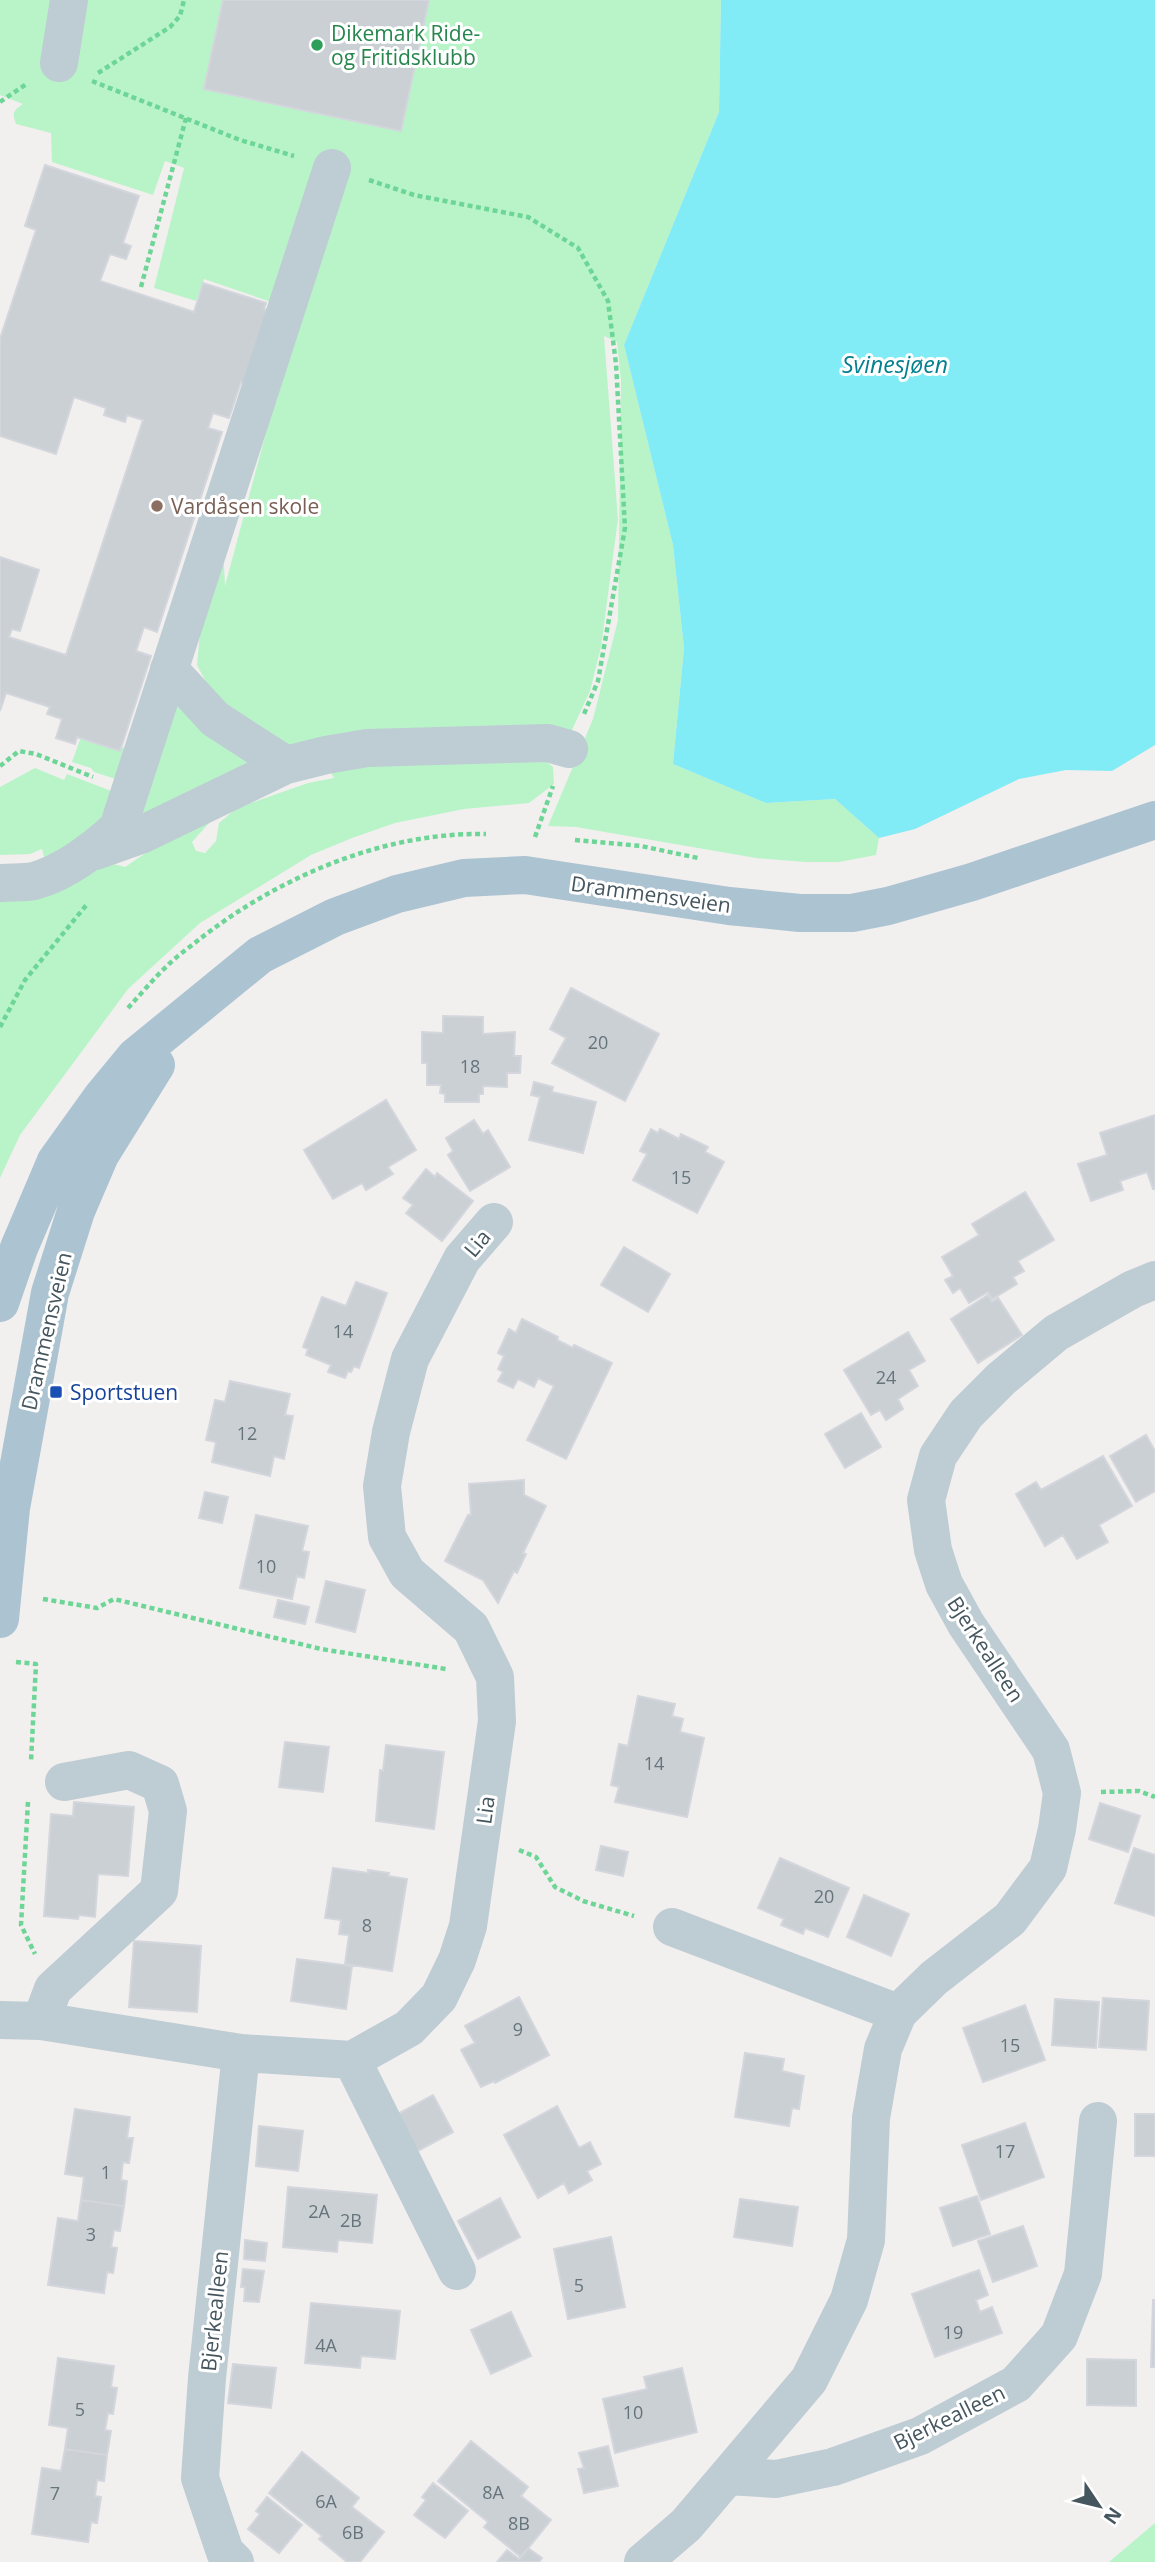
<svg xmlns="http://www.w3.org/2000/svg" width="1155" height="2562" font-family="'Open Sans',sans-serif">
  <style>
    .green { fill: #b9f4c9 }
    .water { fill: #81ebf6 }
    .building { fill: #cbd0d5; stroke: #d3d6dc; stroke-width: 2 }
    .lines { fill: none; stroke-linecap: round; stroke-linejoin: round }
    .path { stroke: #6dd697; stroke-width: 4.5; stroke-dasharray: 5 3.5; stroke-linecap: butt }
    .minor { stroke: #beccd3; stroke-width: 38 }
    .major { stroke: #acc3d1; stroke-width: 38 }
    .leisure-dot { fill: #2e9e5b; stroke: #fff; stroke-width: 2.5 }
    .education-dot { fill: #8d6e63; stroke: #fff; stroke-width: 2.5 }
    .transit-dot { fill: #1a4fb4; stroke: #fff; stroke-width: 2.5 }
    .labels { text-anchor: middle; dominant-baseline: central; stroke-width: 6; stroke-linejoin: round; paint-order: stroke }
    .number-label { font-size: 18px; fill: #66747c }
    .leisure-label { font-size: 21px; fill: #27864d; stroke: #fff; text-anchor: start }
    .education-label { font-size: 21px; fill: #785e54; stroke: #fff; text-anchor: start }
    .street-label { font-size: 21px; fill: #45565f; stroke: #fff }
    .transit-label { font-size: 21px; fill: #164399; stroke: #fff; text-anchor: start }
    .water-label { font-size: 23px; font-style: italic; fill: #04808e; stroke: #fff }
  </style>
  <rect width="100%" height="100%" fill="#f2efef"/>
  <path class="green" d="M0,0H721L719,112L624,345L673,545L684,648L673,764L766,803L835,799L879,838L876,855L839,862H805L756,858L576,827L548,826L593,719L618,620L621,381L617,342L604,336L618,519L601,647L590,691L572,730L481,731L300,751L268,740L215,699L197,665L202,611L221,561L224,565L225,586L271,414L278,397L274,303L204,279L196,301L154,288L184,168L165,161L153,195L52,162L51,133L16,124C12,112 13,111 23,104L0,95Z
    M176,688L264,758L141,830L146,782Z
    M82,734L127,749L125,782L94,772L91,768L72,762Z
    M536,753L553,767L554,784L529,803L464,809L395,823L352,838L311,855L200,923L128,989L20,1135L0,1178V893L105,862L125,867L193,821L219,812L192,842L196,851L205,853L216,841L219,823L237,808L308,783L334,778L324,761Z
    M35,768L64,780L67,774L114,792L117,797L86,842L46,865L42,849L30,854L0,855V787Z
    M1155,2523V2562H1109Z"/>
  <path class="water" d="M721,0H1155V745L1112,771L1066,770L1019,779L915,829L879,838L835,799L766,803L673,764L684,648L673,545L624,345L719,112Z"/>
  <path class="building" d="M223,0H429L401,131L204,89Z
    M45,165L139,196L123,243L131,246L126,259L110,254L100,281L194,312L203,283L266,303L264,309L279,314L256,387L241,382L229,418L213,413L208,428L222,432L157,632L144,627L136,651L151,656L120,751L77,737L75,744L56,738L62,719L47,714L50,707L6,693L0,711V557L39,570L20,631L12,629L9,637L66,655L143,420L127,415L125,422L104,415L106,408L74,397L56,454L0,436V339L36,230L25,226Z
    M571,988L659,1034L625,1101L552,1063L566,1038L550,1029Z
    M443,1016L483,1017V1034L515,1032L514,1056H521L520,1073H507V1087L483,1086V1094H479V1102H445V1094L440,1093L441,1085H427V1063H422V1032L443,1033Z
    M534,1082L553,1087L552,1092L596,1102L583,1153L529,1140L540,1097L531,1095Z
    M386,1100L416,1150L388,1167L393,1174L366,1190L362,1183L333,1199L304,1150Z
    M1155,1115V1189H1153L1147,1172L1120,1181L1123,1190L1091,1201L1078,1164L1107,1155L1100,1133Z
    M474,1120L483,1134L488,1130L510,1167L470,1191L448,1155L453,1151L446,1138Z
    M651,1129L658,1133L660,1129L679,1139L681,1134L708,1147L705,1152L724,1162L697,1213L633,1180L647,1154L640,1151Z
    M426,1169L435,1177L437,1173L473,1201L442,1241L406,1213L413,1205L403,1198Z
    M1025,1192L1054,1240L1018,1261L1024,1271L1013,1277L1017,1284L992,1299L988,1292L969,1303L960,1288L953,1293L945,1280L953,1276L942,1257L979,1235L972,1224Z
    M624,1247L670,1274L648,1312L601,1285Z
    M356,1282L387,1293L359,1368L354,1366L351,1372L348,1371L345,1378L328,1372L331,1365L306,1355L308,1349L303,1347L322,1297L346,1306Z
    M988,1295L992,1302L998,1298L1022,1335L978,1363L951,1319Z
    M522,1319L558,1337L557,1340L573,1348L574,1345L612,1363L566,1459L527,1440L554,1386L538,1378L534,1387L518,1379L513,1388L498,1381L503,1372L498,1369L504,1356L498,1353L509,1329L516,1333Z
    M908,1332L925,1361L909,1370L918,1386L898,1399L903,1409L886,1420L880,1410L871,1415L844,1370Z
    M230,1381L290,1394L285,1415L293,1416L284,1459L274,1456L270,1476L212,1462L216,1442L206,1440L215,1400L225,1402Z
    M861,1413L881,1447L845,1468L825,1434Z
    M1146,1435L1155,1451V1491L1136,1502L1110,1456Z
    M1103,1456L1132,1506L1099,1525L1108,1542L1077,1559L1063,1535L1045,1546L1016,1494L1036,1482L1041,1490Z
    M524,1480V1495L546,1506L523,1553L526,1554L517,1573L514,1571L498,1603L483,1580L445,1561L468,1515H471L469,1484Z
    M205,1492L228,1497L222,1523L199,1518Z
    M256,1515L308,1526L302,1551L309,1552L304,1578L297,1576L292,1599L240,1588Z
    M326,1581L365,1590L355,1632L316,1622Z
    M278,1600L309,1607L305,1624L274,1617Z
    M638,1696L675,1704L672,1716L683,1719L680,1732L704,1738L687,1817L615,1802L619,1787L611,1785L619,1744L628,1746Z
    M285,1742L329,1747L323,1792L279,1787Z
    M386,1745L444,1752L434,1829L376,1821L380,1770L383,1771Z
    M74,1802L134,1807L128,1876L98,1874L95,1917L79,1915L78,1919L44,1916L51,1814L73,1816Z
    M1100,1803L1140,1816L1128,1852L1089,1839Z
    M601,1846L628,1852L623,1876L596,1870Z
    M1134,1848L1155,1855V1916L1115,1903Z
    M780,1858L849,1888L828,1937L805,1928L803,1934L781,1925L784,1919L758,1908Z
    M333,1868L368,1873V1870L389,1873L388,1876L407,1879L392,1971L345,1964L349,1935L339,1934L341,1920L325,1918Z
    M864,1895L909,1914L891,1956L847,1937Z
    M134,1941L201,1946L197,2012L129,2007Z
    M297,1959L352,1966L346,2009L291,2001Z
    M519,1997L549,2055L495,2083L494,2081L481,2087L461,2050L475,2043L465,2026Z
    M1103,1998L1149,2001L1146,2050L1099,2047Z
    M1055,1999L1099,2002L1096,2048L1052,2045Z
    M1025,2005L1045,2060L983,2082L963,2028Z
    M745,2053L784,2059L782,2071L804,2076L799,2109L792,2108L789,2126L735,2117Z
    M433,2095L453,2132L416,2152L396,2115Z
    M557,2106L579,2148L590,2142L601,2164L587,2171L592,2180L569,2193L564,2183L538,2198L504,2135Z
    M75,2109L130,2117L127,2138H133L129,2163L123,2162L121,2180L127,2181L124,2206L81,2200L84,2177L65,2174Z
    M1135,2114H1155V2156H1135Z
    M1025,2123L1044,2177L981,2200L962,2145Z
    M259,2126L303,2131L298,2171L256,2166Z
    M288,2187L377,2195L372,2243L338,2240L337,2252L283,2247Z
    M977,2196L990,2234L953,2246L940,2208Z
    M500,2198L520,2237L478,2259L458,2221Z
    M740,2199L798,2207L792,2246L734,2237Z
    M81,2200L124,2206L120,2231L114,2230L111,2247L117,2248L113,2273L107,2272L104,2293L48,2285L58,2218L78,2221Z
    M1023,2226L1037,2266L993,2282L978,2241Z
    M611,2237L625,2307L568,2319L554,2249Z
    M245,2240L267,2243L265,2261L244,2259Z
    M243,2269L264,2271L259,2302L244,2301L245,2287H241Z
    M979,2270L988,2295L976,2300L980,2312L992,2307L1002,2333L935,2357L912,2294Z
    M1153,2300H1155V2367H1151Z
    M311,2303L400,2311L395,2359L361,2356L360,2368L305,2363Z
    M511,2312L531,2356L491,2374L471,2330Z
    M58,2358L114,2366L111,2387L117,2388L113,2414L108,2413L105,2430L111,2431L107,2455L65,2449L68,2428L49,2425Z
    M1087,2359L1136,2360V2406L1087,2405Z
    M233,2364L276,2368L271,2408L228,2403Z
    M682,2368L697,2432L615,2453L603,2399L647,2389L644,2377Z
    M471,2441L528,2487L521,2496L551,2520L521,2557L484,2527L488,2522L438,2481Z
    M608,2446L618,2486L584,2493L578,2469L584,2468L579,2453Z
    M65,2449L107,2455L104,2481L97,2480L95,2496L101,2497L97,2523L91,2522L88,2542L32,2534L42,2468L61,2471Z
    M302,2452L359,2498L352,2507L384,2532L360,2562H347L319,2539L322,2536L269,2493Z
    M433,2483L468,2511L445,2538L414,2515L426,2500L422,2497Z
    M267,2497L302,2525L279,2553L248,2529L260,2514L256,2511Z
    M528,2548L542,2558L539,2562H497L507,2550L519,2559Z"/>
  <g class="lines">
    <path class="path" d="M98,73L170,27L180,16L184,0
      M92,81L240,140L294,156
      M0,102L28,83
      M369,180L414,195L528,217L578,248L608,301L616,364L625,528L598,681L584,714
      M141,287L186,118
      M0,766L19,751L36,754L93,777
      M535,837L553,786
      M575,840L641,846L698,858
      M128,1008C141,994 154,978 168,965C178,955 190,947 201,938C281,876 384,832 486,834
      M0,1027L25,980L88,903
      M43,1599L97,1608L114,1599L321,1649L446,1669
      M16,1662L36,1664L31,1761
      M1101,1792L1139,1791L1155,1797
      M28,1802L21,1925L35,1954
      M519,1850L536,1857L555,1887L583,1901L634,1916"/>
    <path class="minor" d="M59,63L69,0
      M169,669L215,719L286,765
      M95,851L143,834L286,765L326,755L367,748L548,743L569,749
      M0,883C11,882 23,883 34,881C66,872 94,850 118,828L332,168
      M672,1927L898,2013
      M0,2020L41,2021L241,2053L352,2060L409,2028L439,1997L457,1960L468,1926L497,1721L495,1677L471,1628L407,1573L387,1537L382,1486L391,1432L410,1359L462,1259L494,1222
      M41,2021L53,1989L159,1891L168,1811L160,1784L129,1770L64,1782
      M352,2060L457,2271
      M729,2476L776,2479L833,2467L920,2436L1016,2384L1059,2336L1083,2274L1098,2121
      M235,2562L225,2552L200,2478L207,2378L241,2053
      M643,2562L686,2525L809,2380L849,2300L866,2240L871,2118L883,2049L898,2013L934,1978L1010,1919L1048,1868L1057,1829L1062,1793L1051,1750L966,1624L944,1584L933,1550L926,1500L938,1456L966,1414L1001,1379L1056,1333L1133,1289L1155,1280"/>
    <path class="major" d="M0,1303L19,1248L56,1161L102,1097L135,1057L260,955L335,917L397,894L464,878L525,875L729,906L800,913H852L888,906L972,882L1155,820
      M0,1619L11,1508L50,1293L76,1211L100,1155L156,1065"/>
  </g>
  <circle class="leisure-dot" cx="317" cy="45" r="7"/>
  <circle class="education-dot" cx="157" cy="506" r="7"/>
  <rect class="transit-dot" x="49" y="1385" width="14" height="14" rx="3.5"/>
  <g class="labels">
    <g class="number-label">
      <text x="598" y="1042">20</text>
      <text x="470" y="1066">18</text>
      <text x="681" y="1177">15</text>
      <text x="343" y="1331">14</text>
      <text x="886" y="1377">24</text>
      <text x="247" y="1433">12</text>
      <text x="266" y="1566">10</text>
      <text x="654" y="1763">14</text>
      <text x="824" y="1896">20</text>
      <text x="367" y="1925">8</text>
      <text x="518" y="2029">9</text>
      <text x="1010" y="2045">15</text>
      <text x="1005" y="2151">17</text>
      <text x="106" y="2172">1</text>
      <text x="319" y="2211">2A</text>
      <text x="351" y="2220">2B</text>
      <text x="91" y="2234">3</text>
      <text x="579" y="2285">5</text>
      <text x="953" y="2332">19</text>
      <text x="326" y="2345">4A</text>
      <text x="80" y="2409">5</text>
      <text x="633" y="2412">10</text>
      <text x="493" y="2492">8A</text>
      <text x="55" y="2493">7</text>
      <text x="326" y="2501">6A</text>
      <text x="519" y="2523">8B</text>
      <text x="353" y="2532">6B</text>
    </g>
    <g class="leisure-label">
      <text x="331" y="33">Dikemark Ride-<tspan x="331" dy="24">og Fritidsklubb</tspan></text>
    </g>
    <g class="education-label">
      <text x="171" y="506">Vardåsen skole</text>
    </g>
    <g class="street-label">
      <text transform="translate(651 894) rotate(8)">Drammensveien</text>
      <text transform="translate(477 1243) rotate(-50)">Lia</text>
      <text transform="translate(46 1331) rotate(-77)">Drammensveien</text>
      <text transform="translate(986 1649) rotate(57)">Bjerkealleen</text>
      <text transform="translate(485 1810) rotate(-82)">Lia</text>
      <text transform="translate(214 2311) rotate(-84)">Bjerkealleen</text>
      <text transform="translate(949 2417) rotate(-26)">Bjerkealleen</text>
    </g>
    <g class="transit-label">
      <text x="70" y="1392">Sportstuen</text>
    </g>
    <g class="water-label">
      <text x="895" y="364">Svinesjøen</text>
    </g>
  </g>
  <g transform="translate(1099 2506) rotate(125)" stroke="#ffffff" stroke-width="5" paint-order="stroke">
  <path d="M0-5L12 26L0 18L-12 26Z" fill="#45565f"/>
  <text y="-10" font-size="19" font-weight="bold" text-anchor="middle" fill="#45565f">N</text>
  </g>
</svg>
